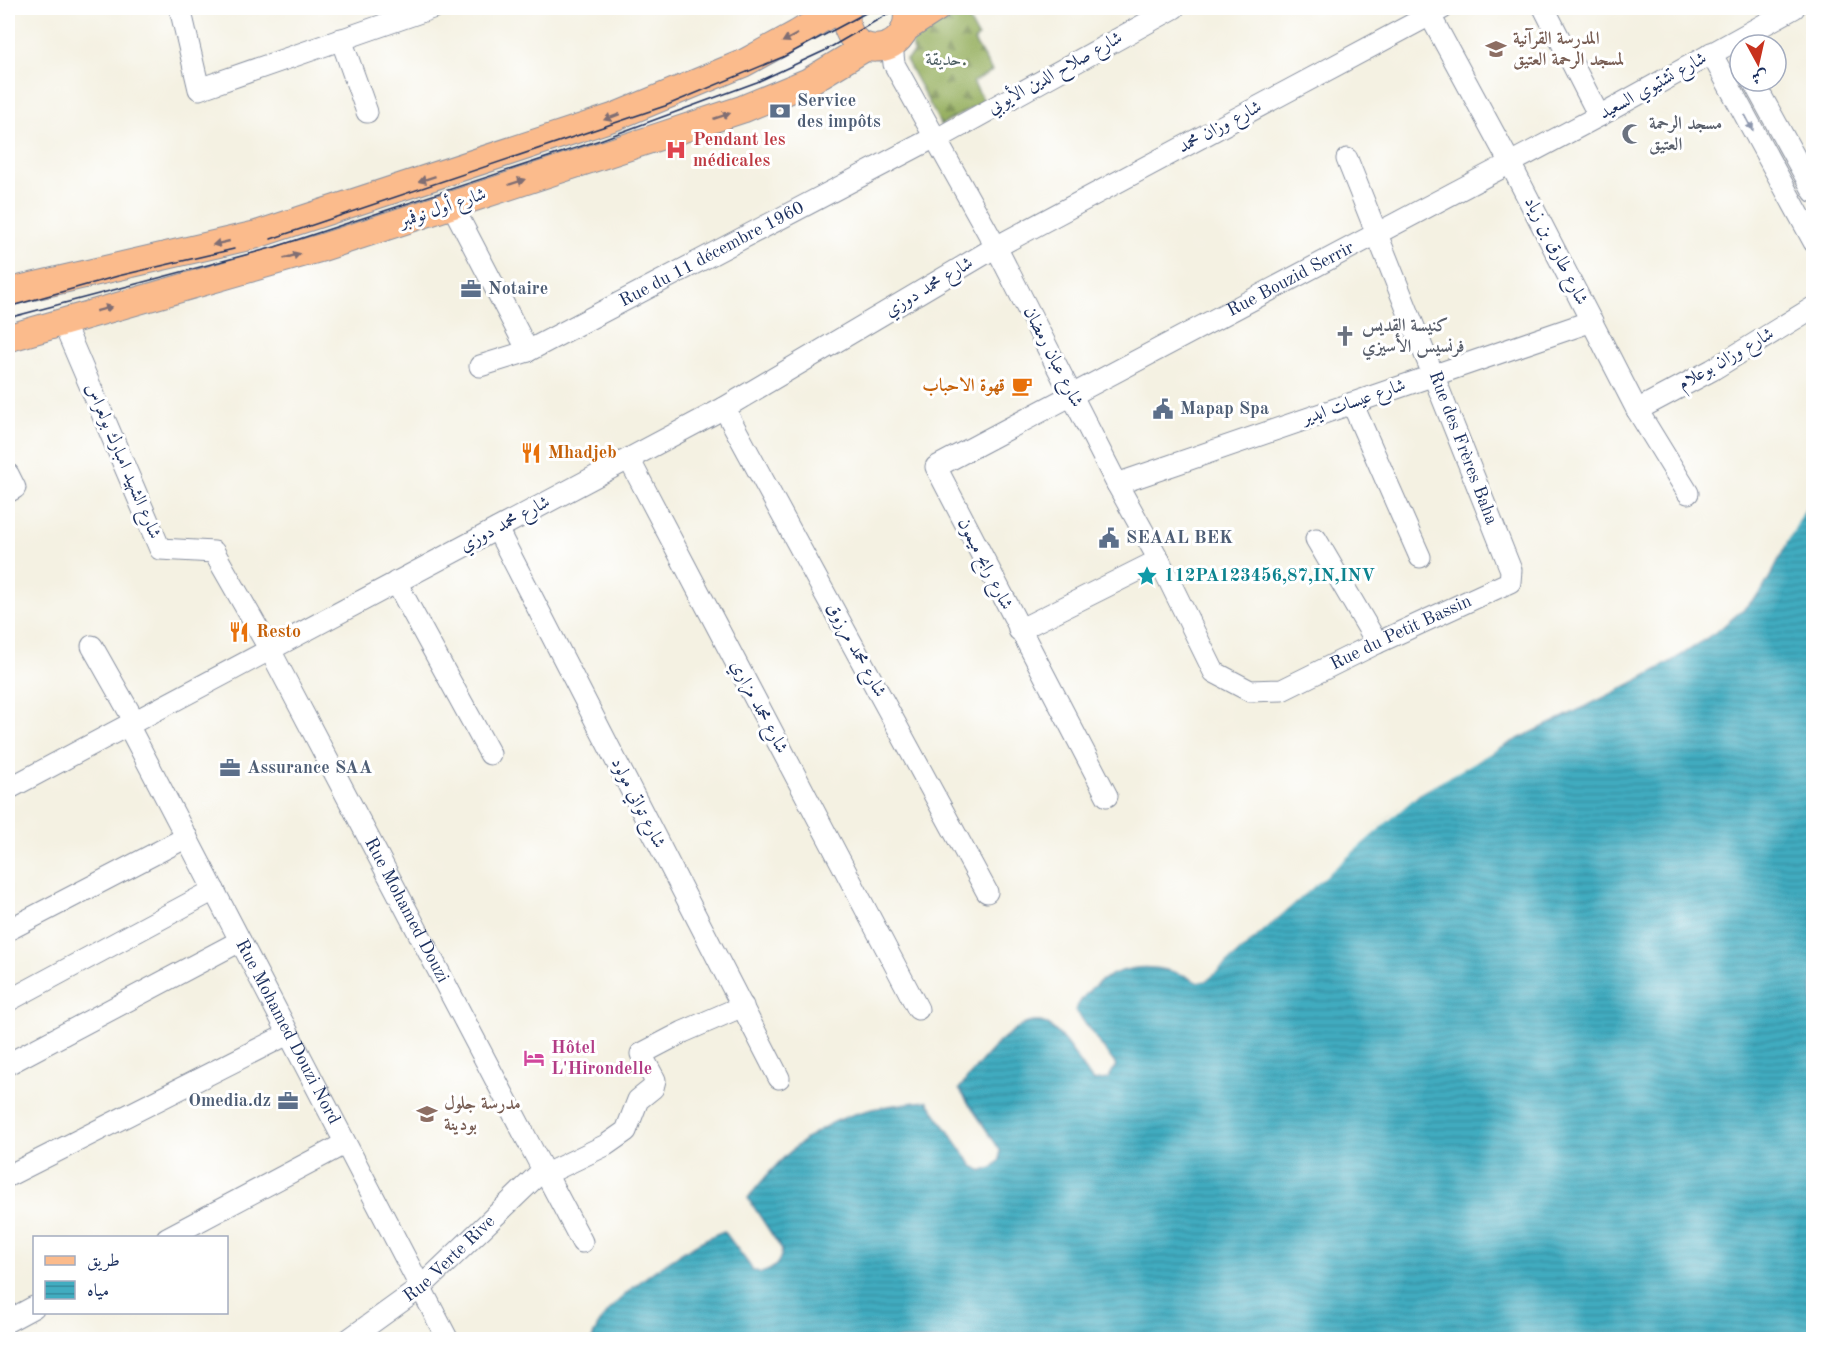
<svg xmlns="http://www.w3.org/2000/svg" width="1821" height="1347" font-family="'Old Standard TT',Amiri,serif">
  <style>
    .forest { fill: url(#forest-firs); stroke: #5a7060; stroke-width: 1.5 }
    .water { fill: url(#water-rules); stroke: #2e6e8f; stroke-width: 1.5 }
    .pier { fill: #f4f1e2 }
    .lines { fill: none; stroke-linecap: round; stroke-linejoin: round }
    .minor-casing { stroke: #8890a0; stroke-width: 23 }
    .major-casing { stroke: #8890a0; stroke-width: 29 }
    .minor { stroke: #fff; stroke-width: 21 }
    .major { stroke: #fbbb8c; stroke-width: 27 }
    .tram { stroke: #1b2f5e; stroke-width: 1.5 }
    .oneway { fill: #806e73 }
    .oneway2 { fill: #8d97ae }
    .labels { text-anchor: middle; dominant-baseline: central; stroke-width: 6; stroke-linejoin: round; paint-order: stroke }
    .education-label { font-size: 18px; font-weight: bold; fill: #785e54; stroke: #fff; text-anchor: start }
    .park-label { font-size: 18px; fill: #4d5f63; stroke: #fff }
    .street-label { font-size: 18px; fill: #1b2f5e; stroke: #fff }
    .service-label { font-size: 18px; font-weight: bold; fill: #4e5e75; stroke: #fff; text-anchor: start }
    .worship-label { font-size: 18px; font-weight: bold; fill: #5b616d; stroke: #fff; text-anchor: start }
    .health-label { font-size: 18px; font-weight: bold; fill: #be3a42; stroke: #fff; text-anchor: start }
    .food-label { font-size: 18px; font-weight: bold; fill: #c56008; stroke: #fff; text-anchor: start }
    .culture-label { font-size: 18px; font-weight: bold; fill: #0d838f; stroke: #fff; text-anchor: start }
    .hotel-label { font-size: 18px; font-weight: bold; fill: #b23c85; stroke: #fff; text-anchor: start }
  </style>
  <defs>
    <pattern id="forest-firs" width="22" height="20" patternUnits="userSpaceOnUse" patternTransform="scale(1.5)"><rect width="22" height="20" fill="#98b162"/><path d="M5 1l3.5 6h-7zM16 11l3.5 6h-7z" fill="#7b9054"/></pattern>
    <pattern id="water-rules" width="6" height="5" patternUnits="userSpaceOnUse" patternTransform="scale(1.5)"><rect width="6" height="5" fill="#41acc0"/><path d="M0 2.5h6" fill="none" stroke="#368c9f"/></pattern>
  </defs>
  <rect width="100%" height="100%" fill="#fff"/>
  <filter id="ink" filterUnits="userSpaceOnUse"><feTurbulence type="fractalNoise" baseFrequency=".0167" numOctaves="2"/><feDisplacementMap in="SourceGraphic" scale="12" xChannelSelector="R" yChannelSelector="G"/><feConvolveMatrix kernelMatrix="1 2 1 2 8 2 1 2 1" color-interpolation-filters="sRGB"/></filter>
  <filter id="wash" filterUnits="userSpaceOnUse"><feTurbulence type="fractalNoise" baseFrequency=".008" numOctaves="4" result="noise"/><feDisplacementMap in="SourceGraphic" scale="24" xChannelSelector="R" yChannelSelector="G"/><feGaussianBlur stdDeviation="1.35" result="paint"/><feColorMatrix in="noise" values="0 0 0 0 0 0 0 0 0 0 0 0 0 0 0 0 0 1.4 0 .05"/><feComposite in="paint" operator="in"/></filter>
  <g filter="url(#wash)">
    <rect width="100%" height="100%" fill="#f4f1e2"/>
    <path class="forest" d="M964,11L978,37L974,41L992,71L973,82L984,101L941,125L906,60L914,52L910,38Z"/>
    <path class="water" d="M1813,495V1339L592,1340C601,1301 688,1244 724,1231L753,1270L761,1273C774,1269 780,1264 782,1250L748,1198C803,1129 839,1109 927,1101L973,1166L982,1171L992,1168L1000,1160V1150L959,1089C975,1069 1017,1010 1046,1024C1062,1032 1082,1067 1093,1081L1108,1079L1116,1065L1075,1010C1102,962 1154,958 1198,982L1207,980C1253,940 1298,900 1343,859C1368,837 1391,812 1419,794C1524,724 1655,691 1749,604C1781,574 1786,528 1813,495Z"/>
    <path class="pier" d="M1814,492L1761,591L1719,629L1662,666L1510,742L1419,794L1207,980L1198,982L1187,976L1186,972L1199,980L1206,978L1417,791L1509,739L1660,663L1717,626L1758,589L1805,501Z"/>
  </g>
  <g filter="url(#ink)">
    <g class="lines">
      <g class="minor-casing">
        <g id="minor">
          <path d="M180,8L199,89L432,8"/>
          <path d="M1426,8L1510,163L1637,410L1688,493"/>
          <path d="M1544,8L1599,116"/>
          <path d="M341,39L367,112"/>
          <path id="s1" d="M892,44L894,64L996,247L1117,484L1159,560L1214,672L1250,691L1282,690L1377,643L1510,582L1511,570L1347,159"/>
          <path d="M1711,53L1814,242"/>
          <path d="M1753,81L1814,192"/>
          <path d="M937,139L1174,8"/>
          <path d="M452,205L528,351"/>
          <path id="s2" d="M62,320L160,549L214,552L270,650L543,1170"/>
          <path id="s3" d="M480,366L528,351L935,137"/>
          <path d="M1352,403L1420,557"/>
          <path d="M724,408L987,892"/>
          <path d="M1637,410L1712,370L1814,307"/>
          <path d="M629,459L918,1009"/>
          <path d="M8,474L15,488L8,492"/>
          <path d="M1117,484L1592,321"/>
          <path d="M497,529L779,1078"/>
          <path d="M1316,539L1377,643"/>
          <path d="M396,582L490,754"/>
          <path d="M1019,630L1159,560"/>
          <path d="M92,646L135,722"/>
          <path id="s4" d="M128,725L448,1340"/>
          <path d="M8,789L724,408L996,247L1443,8"/>
          <path id="s5" d="M1107,796L936,467L1599,116L1794,8"/>
          <path d="M8,930L187,837"/>
          <path d="M8,1001L214,890"/>
          <path d="M8,1064L240,941"/>
          <path d="M543,1170L546,1174L606,1145L626,1131L638,1100L653,1088L655,1080L641,1054L683,1032L743,1006"/>
          <path d="M546,1174L582,1242"/>
          <path d="M8,1176L288,1034"/>
          <path d="M167,1238L344,1144"/>
          <path d="M8,1321L34,1307"/>
          <path id="s6" d="M348,1340L420,1288L543,1170"/>
        </g>
      </g>
      <g class="major-casing">
        <path id="major" d="M847,8C837,62 914,61 907,8
          M906,28L937,8
          M8,292L255,235L614,117L744,63L797,34L839,8
          M8,338L321,248L743,109L808,82L866,47"/>
      </g>
      <use href="#minor" class="minor"/>
      <use href="#major" class="major"/>
      <path class="tram" d="M271,239L665,106L783,57L875,8
        M8,307L118,276L234,249
        M8,318L275,247L600,140L757,82L824,51L898,8"/>
    </g>
    <defs><path id="oneway-solid" d="M-6-.8H1V-3.2L6.5 0L1 3.2V.8H-6Z" transform="scale(1.5)"/></defs>
    <g class="oneway">
      <use href="#oneway-solid" transform="translate(790 38) rotate(152)"/>
      <use href="#oneway-solid" transform="translate(722 116) rotate(-18)"/>
      <use href="#oneway-solid" transform="translate(612 117) rotate(160)"/>
      <use href="#oneway-solid" transform="translate(427 179) rotate(162)"/>
      <use href="#oneway-solid" transform="translate(517 182) rotate(-19)"/>
      <use href="#oneway-solid" transform="translate(221 243) rotate(167)"/>
      <use href="#oneway-solid" transform="translate(292 256) rotate(-16)"/>
      <use href="#oneway-solid" transform="translate(104 309) rotate(-15)"/>
    </g>
    <use class="oneway2" href="#oneway-solid" transform="translate(1749 123) rotate(62)"/>
  </g>
  <defs>
    <g id="school-bare" transform="scale(1.62)"><path d="M0-5L7-2L0 1L-7-2ZM-4 1L0 2.5L4 1V4Q0 6-4 4Z" fill="#8d6e63" stroke="#fff" stroke-width="2.5" paint-order="stroke"/></g>
    <g id="bank-bare" transform="scale(1.62)"><path d="M-6-4H6V4H-6ZM0-2.3a2.3 2.3 0 1 0 0 4.6a2.3 2.3 0 1 0 0-4.6Z" fill="#5c6f8a" stroke="#fff" stroke-width="2.5" paint-order="stroke"/></g>
    <g id="mosque-bare" transform="scale(1.62)"><path d="M3.5-4.9A6 6 0 1 0 3.5 4.9A5 5 0 1 1 3.5-4.9Z" fill="#6b7280" stroke="#fff" stroke-width="2.5" paint-order="stroke"/></g>
    <g id="hospital-bare" transform="scale(1.62)"><path d="M-5-5h3v3.5h4V-5h3V5h-3V1.5h-4V5h-3Z" fill="#e0444e" stroke="#fff" stroke-width="2.5" paint-order="stroke"/></g>
    <g id="office-bare" transform="scale(1.62)"><path d="M-6-3h4V-5.5h4V-3h4V5H-6ZM-1-4.5V-3h2v-1.5ZM-6 0V1H6V0Z" fill="#5c6f8a" stroke="#fff" stroke-width="2.5" paint-order="stroke"/></g>
    <g id="church-bare" transform="scale(1.62)"><path d="M-1.2-6h2.4v3.5h3.3v2.4h-3.3V6h-2.4V-.1h-3.3v-2.4h3.3Z" fill="#6b7280" stroke="#fff" stroke-width="2.5" paint-order="stroke"/></g>
    <g id="cafe-bare" transform="scale(1.62)"><path d="M-5.5-4.5H6V0H3Q3 3.5 0 3.5H-2.5Q-5.5 3.5-5.5 0ZM3-3.2v2h1.7v-2ZM-6 4.5H4V6H-6Z" fill="#e8710a" stroke="#fff" stroke-width="2.5" paint-order="stroke"/></g>
    <g id="civic-bare" transform="scale(1.62)"><path d="M-.6-6.5H3V-4.5H.6V-3L4-1V1h2V6H-6V1h2V-1L-.6-3ZM-1.2 2.5V6h2.4V2.5Z" fill="#5c6f8a" stroke="#fff" stroke-width="2.5" paint-order="stroke"/></g>
    <g id="restaurant-bare" transform="scale(1.62)"><path d="M-5-6h1v4h1v-4h1v4h1v-4h1v5L-1.5 .5V6h-2V.5L-5-1ZM5-6V6H3V1.5H1.5Q1.5-4 5-6Z" fill="#e8710a" stroke="#fff" stroke-width="2.5" paint-order="stroke"/></g>
    <g id="sight-bare" transform="scale(1.62)"><path d="M0-6L1.8-2.2L6-1.7L2.9 1.2L3.7 5.4L0 3.3L-3.7 5.4L-2.9 1.2L-6-1.7L-1.8-2.2Z" fill="#0f9aa8" stroke="#fff" stroke-width="2.5" paint-order="stroke"/></g>
    <g id="hotel-bare" transform="scale(1.62)"><path d="M-6-4.5h1.5V1H6V5H4.5V3h-9V5H-6ZM-4 0a1.8 1.8 0 1 1 3.6 0ZM.5 0V-2.5h3Q6-2.5 6 0Z" fill="#d1479c" stroke="#fff" stroke-width="2.5" paint-order="stroke"/></g>
  </defs>
  <g fill-rule="evenodd">
    <use href="#school-bare" x="1496" y="49"/>
    <use href="#bank-bare" x="780" y="111"/>
    <use href="#mosque-bare" x="1632" y="134"/>
    <use href="#hospital-bare" x="676" y="150"/>
    <use href="#office-bare" x="471" y="289"/>
    <use href="#church-bare" x="1345" y="336"/>
    <use href="#cafe-bare" x="1022" y="386"/>
    <use href="#civic-bare" x="1163" y="409"/>
    <use href="#restaurant-bare" x="531" y="453"/>
    <use href="#civic-bare" x="1109" y="538"/>
    <use href="#sight-bare" x="1147" y="576"/>
    <use href="#restaurant-bare" x="239" y="632"/>
    <use href="#office-bare" x="230" y="768"/>
    <use href="#hotel-bare" x="534" y="1058"/>
    <use href="#office-bare" x="288" y="1101"/>
    <use href="#school-bare" x="427" y="1114"/>
  </g>
  <g class="labels">
    <g class="education-label">
      <text x="1513" y="39">المدرسة القرآنية<tspan x="1513" dy="21">لمسجد الرحمة العتيق</tspan></text>
      <text x="444" y="1104">مدرسة جلول<tspan x="444" dy="21">بودينة</tspan></text>
    </g>
    <g class="park-label">
      <text x="946" y="60">حديقة.</text>
    </g>
    <g class="street-label">
      <text transform="translate(1055 73) rotate(-29)">شارع صلاح الدين الأيوبي</text>
      <text transform="translate(1653 86) rotate(-29)">شارع تشتيوي السعيد</text>
      <text transform="translate(1220 127) rotate(-28)">شارع وزان محمد</text>
      <text transform="translate(443 208) rotate(-19)">شارع أول نوفمبر</text>
      <text transform="translate(1556 251) rotate(63)">شارع طارق بن زياد</text>
      <text stroke="none"><textPath href="#s3" startOffset="258">Rue du 11 décembre 1960</textPath></text>
      <text stroke="none"><textPath href="#s5" startOffset="772">Rue Bouzid Serrir</textPath></text>
      <text transform="translate(929 287) rotate(-31)">شارع محمد دوزي</text>
      <text transform="translate(1053 357) rotate(63)">شارع عبان رمضان</text>
      <text transform="translate(1726 359) rotate(-30)">شارع وزان بوعلام</text>
      <text transform="translate(1354 402) rotate(-19)">شارع عيسات ايدير</text>
      <text transform="translate(1463 448) rotate(69)">Rue des Frères Baha</text>
      <text transform="translate(123 461) rotate(67)">شارع الشهيد امبارك بولعراس</text>
      <text transform="translate(505 524) rotate(-28)">شارع محمد دوزي</text>
      <text transform="translate(985 564) rotate(63)">شارع رابح ميمون</text>
      <text stroke="none"><textPath href="#s1" startOffset="912">Rue du Petit Bassin</textPath></text>
      <text transform="translate(856 650) rotate(61)">شارع محمد مرزوق</text>
      <text transform="translate(759 707) rotate(62)">شارع محمد مزاري</text>
      <text transform="translate(638 803) rotate(63)">شارع تواتي مولود</text>
      <text stroke="none"><textPath href="#s2" startOffset="710">Rue Mohamed Douzi</textPath></text>
      <text stroke="none"><textPath href="#s4" startOffset="346">Rue Mohamed Douzi Nord</textPath></text>
      <text stroke="none"><textPath href="#s6" startOffset="130">Rue Verte Rive</textPath></text>
    </g>
    <g class="service-label">
      <text x="797" y="101">Service<tspan x="797" dy="21">des impôts</tspan></text>
      <text x="488" y="289">Notaire</text>
      <text x="1180" y="409">Mapap Spa</text>
      <text x="1126" y="538">SEAAL BEK</text>
      <text x="247" y="768">Assurance SAA</text>
      <text x="271" y="1101" text-anchor="end">Omedia.dz</text>
    </g>
    <g class="worship-label">
      <text x="1649" y="124">مسجد الرحمة<tspan x="1649" dy="21">العتيق</tspan></text>
      <text x="1362" y="326">كنيسة القديس<tspan x="1362" dy="21">فرنسيس الأسيزي</tspan></text>
    </g>
    <g class="health-label">
      <text x="693" y="140">Pendant les<tspan x="693" dy="21">médicales</tspan></text>
    </g>
    <g class="food-label">
      <text x="1005" y="386" text-anchor="end">قهوة الاحباب</text>
      <text x="548" y="453">Mhadjeb</text>
      <text x="256" y="632">Resto</text>
    </g>
    <g class="culture-label">
      <text x="1164" y="576">112PA123456,87,IN,INV</text>
    </g>
    <g class="hotel-label">
      <text x="551" y="1048">Hôtel<tspan x="551" dy="21">L'Hirondelle</tspan></text>
    </g>
  </g>
  <rect width="1821" height="1347" fill="none" stroke="#fff" stroke-width="30"/>
  <rect x="33" y="1236" width="195" height="78" fill="#ffffff" stroke="#a4acbf" stroke-width="1.5"/>
  <rect x="45" y="1256" width="30" height="9" fill="#fbbb8c" stroke="#a4acbf" stroke-width="1.5"/>
  <text x="87" y="1266" font-size="18" fill="#1b2f5e">طريق</text>
  <rect x="45" y="1281" width="30" height="18" fill="url(#water-rules)" stroke="#a4acbf" stroke-width="1.5"/>
  <text x="87" y="1296" font-size="18" fill="#1b2f5e">مياه</text>
  <g transform="translate(1758 63) rotate(172)"><circle r="28" fill="#ffffff" stroke="#a4acbf" stroke-width="1.5"/>
  <path d="M0-4.5L10 22L0 15L-10 22Z" fill="#c8321e"/>
  <text y="-9" font-size="16" font-weight="bold" text-anchor="middle" fill="#1b2f5e">ش</text>
  </g>
</svg>
